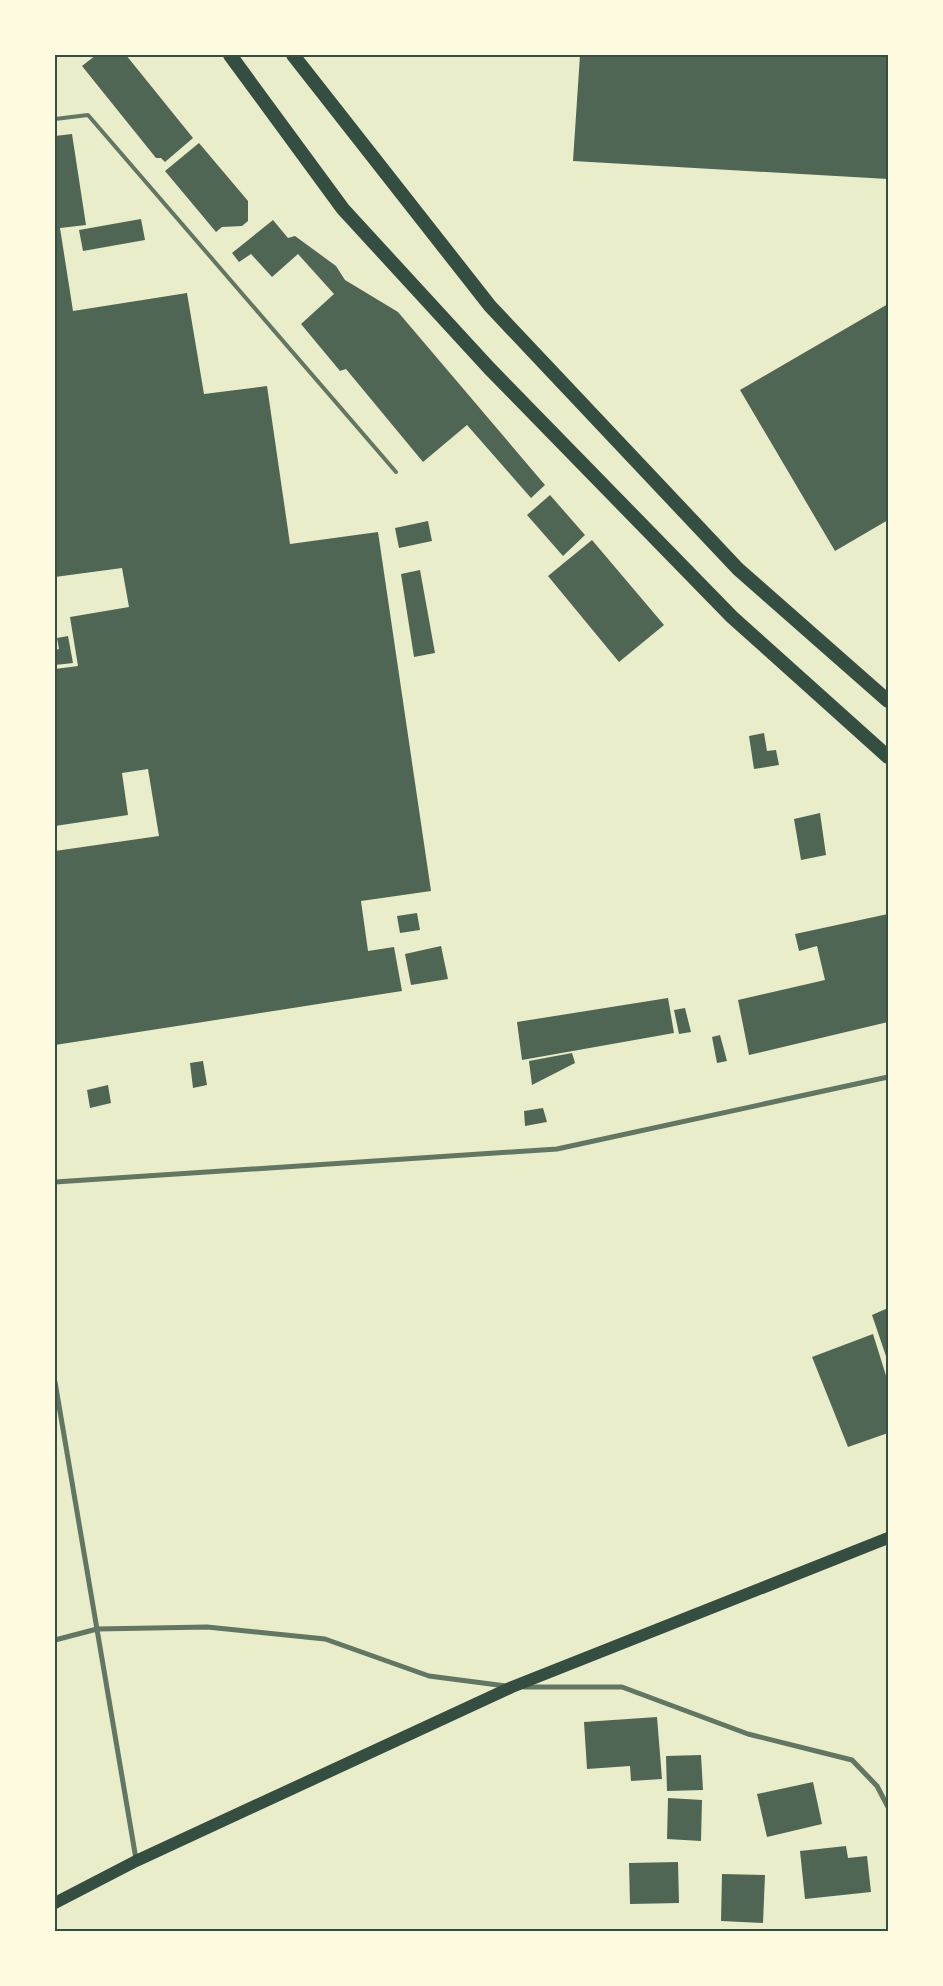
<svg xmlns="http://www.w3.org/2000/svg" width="943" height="1986" font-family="Bitter,serif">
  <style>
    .building { fill: #4f6655 }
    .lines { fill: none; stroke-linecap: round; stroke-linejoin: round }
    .service { stroke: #617663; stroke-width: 4 }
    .minor { stroke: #617663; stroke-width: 5 }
    .primary { stroke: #344e41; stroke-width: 12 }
    .trunk { stroke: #344e41; stroke-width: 14 }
    .neatline { fill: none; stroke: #344e41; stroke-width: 2 }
  </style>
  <rect width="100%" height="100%" fill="#e9edc9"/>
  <path class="building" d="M96,55H126L193,138L165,162L161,158H156L82,66Z
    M580,55H888V179L573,161Z
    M72,134L86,225L60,228L73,311L187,293L204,394L267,386L290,544L378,532L431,891L361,901L368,951L394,947L402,991L55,1045V851L159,836L148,769L122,773L128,815L55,826V669L78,666L70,617L129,607L122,568L55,577V136Z
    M199,143L248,201V221L242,226L222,227L216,232L165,171Z
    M141,219L145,240L83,251L79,230Z
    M273,220L288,238L295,236L336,266L345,280L398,312L545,485L531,498L467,425L423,462L346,369L340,371L301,324L334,294L298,254L272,277L251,254L239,262L232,253Z
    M888,304V520L835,551L740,390Z
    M550,495L585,535L563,556L527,515Z
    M428,521L432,541L399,548L395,528Z
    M592,540L664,625L619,662L548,576Z
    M420,570L435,653L414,657L401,574Z
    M68,636L73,663L55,665V650L59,649L57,638Z
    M764,733L767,751L776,750L779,765L754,769L749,736Z
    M820,813L826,855L801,860L794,819Z
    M417,913L420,930L400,933L397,916Z
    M888,914V1022L749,1055L738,1000L825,980L817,946L799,951L795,934Z
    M441,946L448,979L411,985L405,954Z
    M668,998L674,1033L522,1060L517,1022Z
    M685,1008L691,1032L679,1034L674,1010Z
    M720,1035L727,1061L717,1063L712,1037Z
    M572,1053L575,1063L532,1085L529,1061Z
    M203,1061L207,1085L193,1088L190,1063Z
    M108,1085L111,1103L90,1108L87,1090Z
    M543,1108L547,1122L525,1126L524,1111Z
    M888,1308V1362L872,1315Z
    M873,1334L888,1382V1433L848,1447L812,1357Z
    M657,1717L662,1779L631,1781L630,1766L587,1769L584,1722Z
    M701,1755L703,1790L667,1791L666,1756Z
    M813,1782L822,1824L767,1837L757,1794Z
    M668,1798L702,1800L701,1841L667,1839Z
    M846,1846L848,1858L867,1856L871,1892L805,1899L800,1851Z
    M678,1862L679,1903L630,1904L629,1863Z
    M722,1874L765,1875L763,1923L721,1921Z"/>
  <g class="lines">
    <path class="service" d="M55,119L88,115L396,472"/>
    <path class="minor" d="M55,1182L557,1149L888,1077
      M55,1382L136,1859
      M55,1640L97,1629L207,1627L325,1639L429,1676L506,1686
      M524,1687H622L748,1734L852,1760L877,1786L888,1807"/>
    <path class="primary" d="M55,1903L136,1861L512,1687L888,1538"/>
    <path class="trunk" d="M230,55L343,209L489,368L732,617L888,757
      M293,55L490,306L738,569L888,701"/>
  </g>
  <rect width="943" height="1986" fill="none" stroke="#fefae0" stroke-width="112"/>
  <rect x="56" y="56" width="831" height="1874" class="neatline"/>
</svg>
